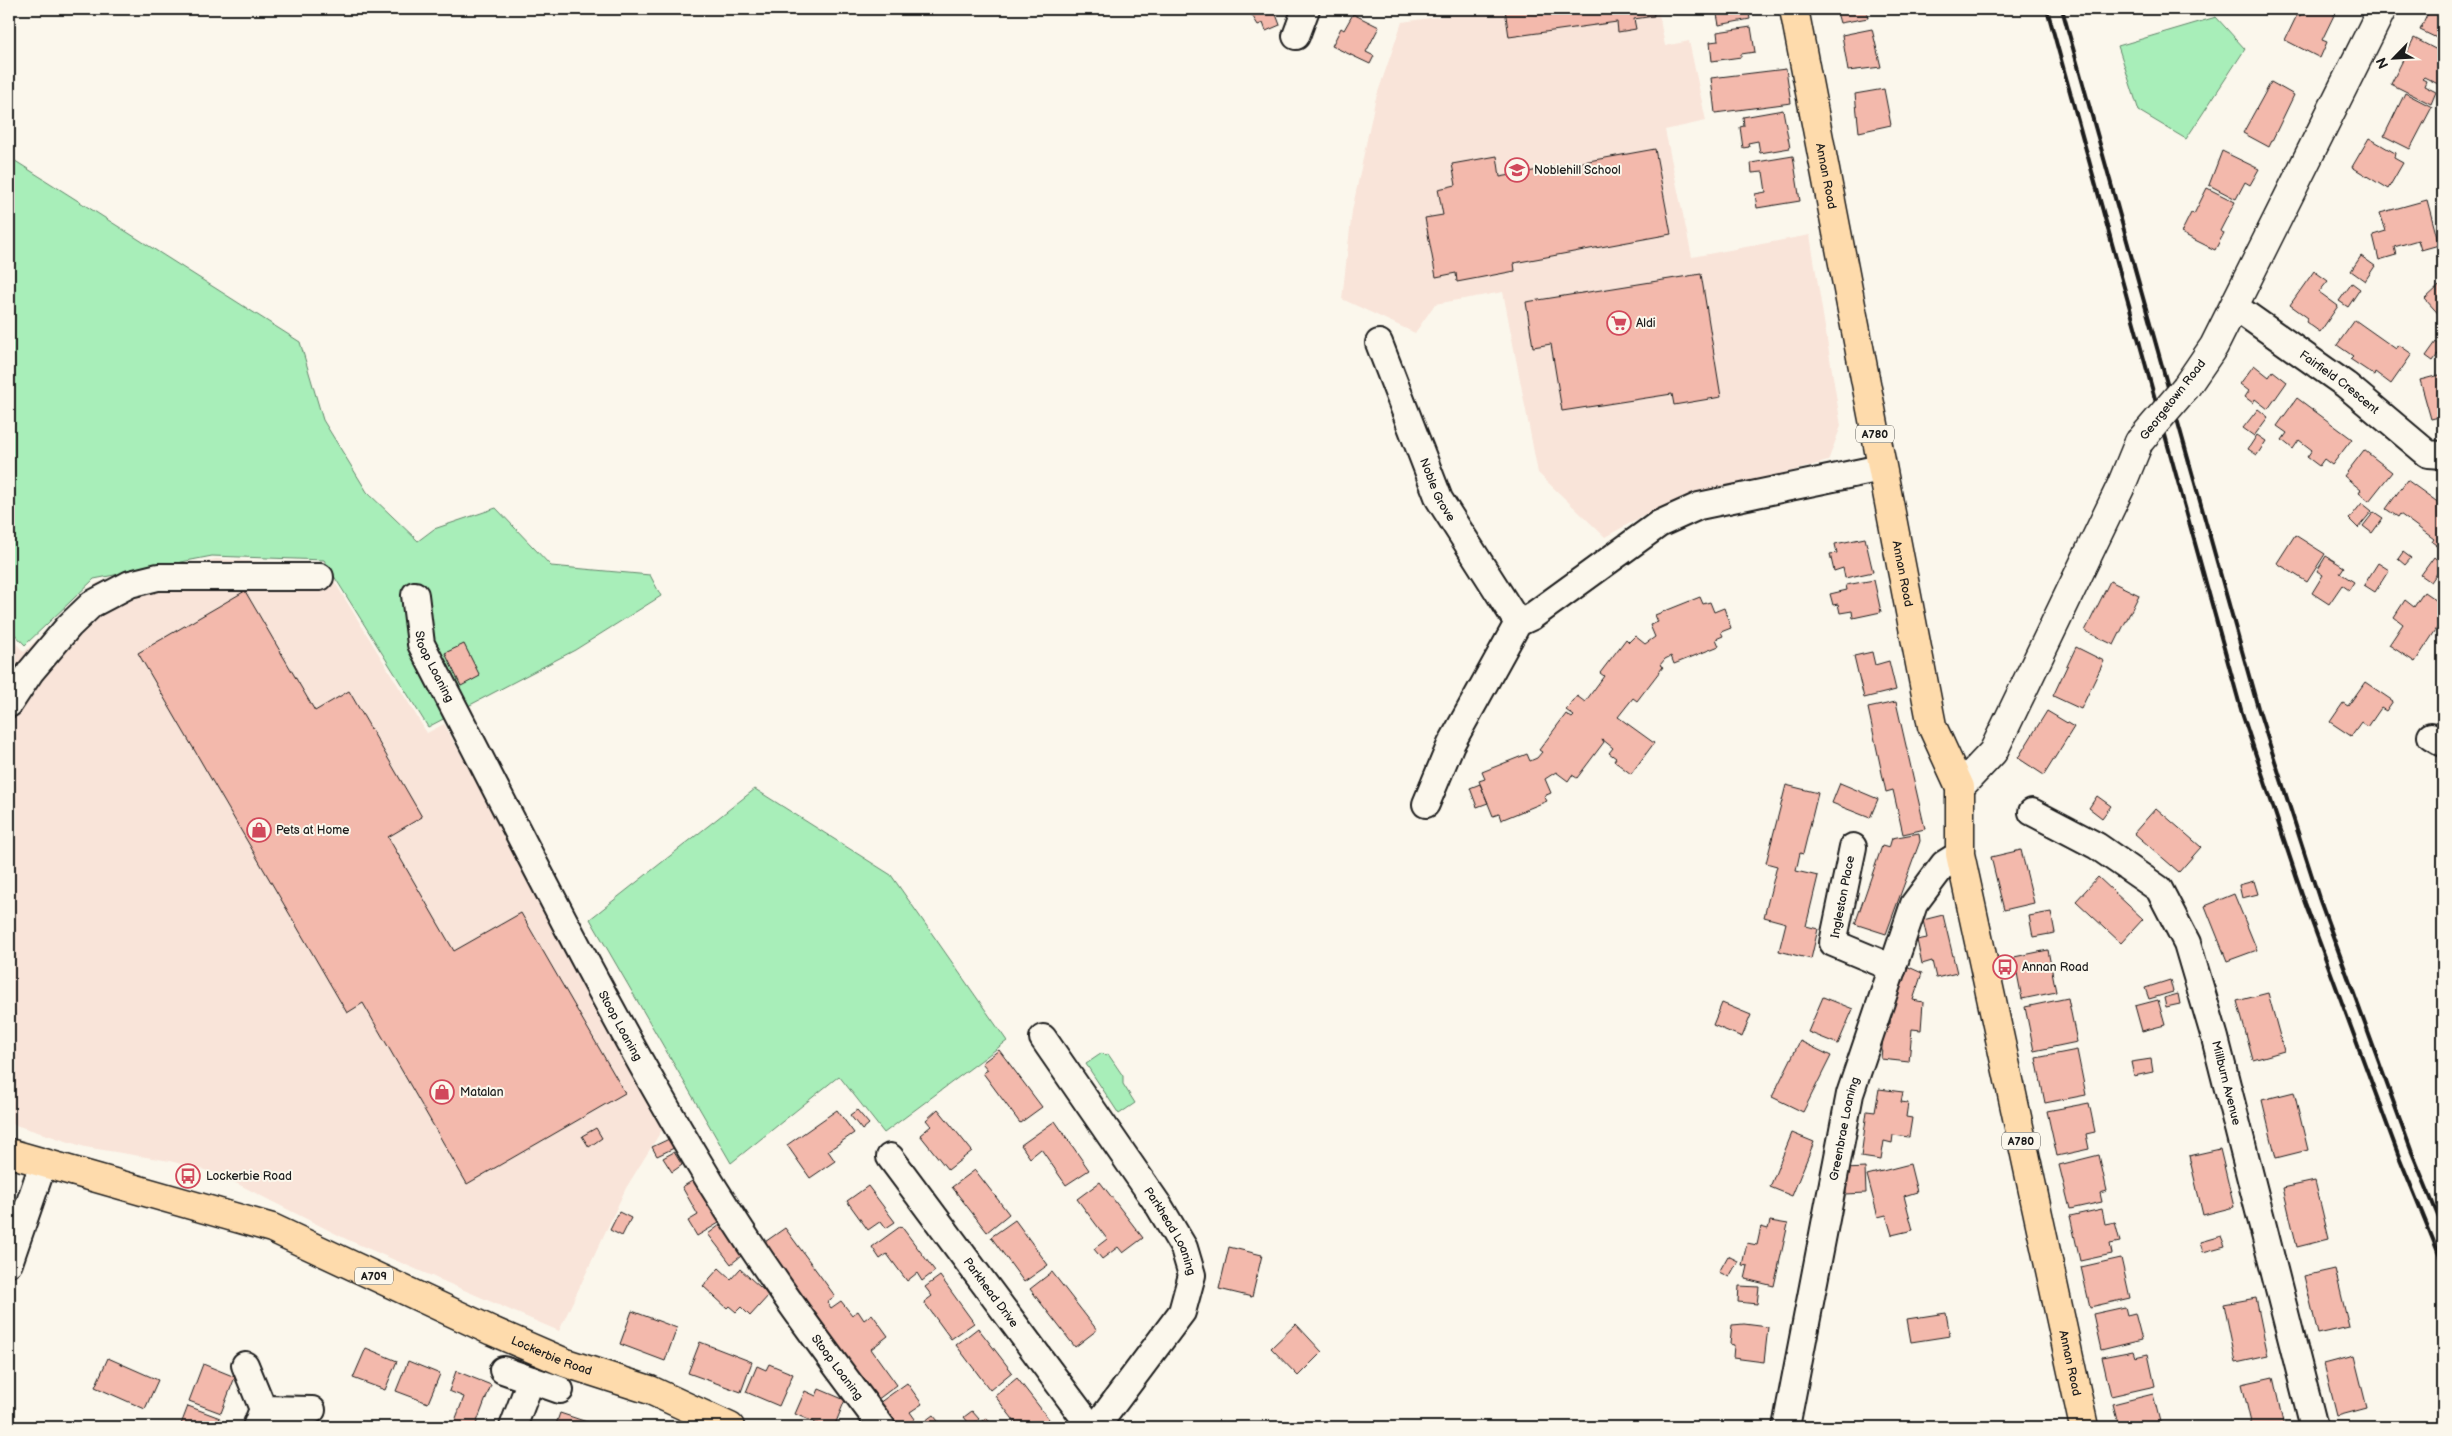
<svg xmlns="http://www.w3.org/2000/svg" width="2452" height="1436" font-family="'Balsamiq Sans',sans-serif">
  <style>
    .built { fill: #f9e4d9 }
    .green { fill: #a8eeb9; stroke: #62856a }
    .building { fill: #f3b9ac; stroke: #1c1c1c }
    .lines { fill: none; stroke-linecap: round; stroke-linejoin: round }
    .street-casing { stroke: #1c1c1c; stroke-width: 30 }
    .secondary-casing { stroke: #1c1c1c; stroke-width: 31 }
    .primary-casing { stroke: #1c1c1c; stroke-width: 31 }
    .street { stroke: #fbf7ec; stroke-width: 26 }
    .secondary { stroke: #fbf7ec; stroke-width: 28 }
    .primary { stroke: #fedbac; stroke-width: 28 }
    .rail { stroke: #1c1c1c; stroke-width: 4 }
    .secondary-bridge-casing { stroke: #1c1c1c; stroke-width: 31; stroke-linecap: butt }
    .secondary-bridge { stroke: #fbf7ec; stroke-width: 28 }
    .labels { text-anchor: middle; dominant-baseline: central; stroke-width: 4; stroke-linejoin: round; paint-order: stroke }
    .shield { fill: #fbf7ec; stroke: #5f5e5a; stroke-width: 1 }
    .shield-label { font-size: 11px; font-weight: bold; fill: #1c1c1c }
    .poi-label { font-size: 12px; fill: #1c1c1c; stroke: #fbf7ec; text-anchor: start }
    .street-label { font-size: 12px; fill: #1c1c1c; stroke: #fbf7ec }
  </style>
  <rect width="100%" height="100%" fill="#fbf7ec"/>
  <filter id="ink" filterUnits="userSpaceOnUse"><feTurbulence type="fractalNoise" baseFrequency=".02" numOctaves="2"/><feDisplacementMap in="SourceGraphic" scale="10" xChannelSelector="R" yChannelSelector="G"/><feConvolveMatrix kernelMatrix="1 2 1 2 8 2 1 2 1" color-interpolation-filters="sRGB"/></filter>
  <g filter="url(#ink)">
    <path class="built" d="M1492,9H1658L1665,46L1689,41L1706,121L1665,130L1692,257L1810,235L1841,426L1828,461L1654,510L1605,537L1538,473L1503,292L1435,304L1415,333L1342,299L1352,211L1375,101L1402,22Z
      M216,559L325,566L427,733L444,724L668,1120L626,1188L559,1331L346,1239L216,1173L170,1161L85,1147L9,1123V636L24,652L97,583Z"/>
    <path class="green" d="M2216,17L2245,49L2186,139L2139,111L2118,46Z
      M9,157L300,342L323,420L367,492L418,541L434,529L496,508L551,566L650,575L661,596L575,650L428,727L324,560L212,556L94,579L25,645L9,628Z
      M755,789L891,875L1007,1041L884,1133L839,1076L731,1163L590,919Z
      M1102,1053L1105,1056L1108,1054L1123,1076V1084L1135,1103L1119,1114L1086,1064Z"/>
    <path class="building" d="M1248,9H1274L1280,25L1266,31L1263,23L1258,25Z
      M1505,9H1653L1654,16L1634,19L1636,29L1618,32L1617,22L1509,37Z
      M1716,9H1748L1750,19L1719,25Z
      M1836,9H1866L1868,18L1840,23Z
      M2303,9H2337L2322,40L2327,42L2320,58L2285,40L2297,15L2300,16Z
      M2430,9H2443V41L2420,30Z
      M1353,14L1379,27L1366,52L1374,56L1370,64L1332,46L1341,28L1344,30Z
      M1751,27L1755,52L1741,54V57L1712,61L1710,42L1718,41L1717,32Z
      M1872,29L1881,67L1848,71L1842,35Z
      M2414,38L2443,53L2442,86L2424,77L2422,79L2426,81L2424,86L2436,92L2431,104L2391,84Z
      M1786,69L1791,103L1715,113L1711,78Z
      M2271,82L2294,95L2269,147L2243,133Z
      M1884,89L1891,125L1859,132L1855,94Z
      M2405,93L2432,107L2410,149L2384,136Z
      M1783,110L1790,148L1760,153L1758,141L1748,143L1749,147L1743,148L1740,127L1744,126L1743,117Z
      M2369,138L2395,153L2394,158L2403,163L2388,189L2352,167Z
      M1655,149L1671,234L1514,263L1515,271L1457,282L1456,273L1436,277L1425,218L1443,215L1438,189L1456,185L1452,164L1497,156L1500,177Z
      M2222,151L2259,169L2250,185L2245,182L2236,199L2209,185Z
      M2443,153V163L2438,159Z
      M1793,156L1800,201L1757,208L1755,194L1766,192L1763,172L1752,173L1751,163Z
      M2207,188L2235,202L2220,231L2224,233L2215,250L2181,233L2191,213L2194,214Z
      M2427,200L2439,245L2421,250L2418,240L2394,247L2396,255L2379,260L2373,235L2386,231L2380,213Z
      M2361,256L2375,266L2365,281L2351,271Z
      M2314,271L2328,281L2319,292L2338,306L2320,332L2306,322L2308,318L2290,305Z
      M1701,274L1721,397L1674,405L1672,394L1562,411L1551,344L1533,347L1526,302Z
      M2352,283L2360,289L2348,307L2339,301Z
      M2439,286L2443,291L2438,298L2443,303V319L2425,299Z
      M2355,320L2396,349L2399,345L2412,354L2391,384L2375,372L2374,375L2350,359L2353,356L2337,345Z
      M2436,342L2443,347L2433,361L2426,356Z
      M2254,365L2269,377L2273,371L2287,382L2268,409L2255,399L2253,403L2245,397L2249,391L2240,384Z
      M2443,374V416L2431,419L2420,380Z
      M2297,398L2352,439L2332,465L2324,459L2319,466L2307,457L2312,450L2299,440L2293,449L2282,440L2287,433L2277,426Z
      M2258,409L2268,417L2254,436L2243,428Z
      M2257,435L2266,441L2257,455L2248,449Z
      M2364,450L2392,472L2369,501L2359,493L2361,490L2344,476Z
      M2407,480L2443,506V550L2432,542L2434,539L2400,514L2398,517L2386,509Z
      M2362,503L2372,511L2358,528L2349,519Z
      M2374,512L2383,518L2372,533L2363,526Z
      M2295,535L2325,554L2307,582L2277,563Z
      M1865,538L1873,572L1845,578L1843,568L1834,571L1830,554L1837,553L1835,544Z
      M2403,552L2411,558L2405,565L2398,559Z
      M2326,556L2344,567L2340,573L2354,582L2349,590L2342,585L2329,604L2312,593L2323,575L2317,571Z
      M2434,557L2443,565L2431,582L2421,575Z
      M2378,563L2389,570L2375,592L2364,585Z
      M1874,580L1881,612L1853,618L1852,611L1840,613L1838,604L1833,605L1830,594L1847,590L1846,585Z
      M2110,581L2139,595L2114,645L2085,631Z
      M245,591L315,711L349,691L422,817L388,837L454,951L521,913L625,1093L467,1184L363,1003L347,1013L138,653Z
      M2424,592L2443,605V619L2415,662L2389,645L2403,624L2394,617L2405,600L2414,607Z
      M1700,597L1703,604L1710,602L1714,612L1724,608L1731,628L1721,632L1723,636L1716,639L1719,646L1674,664L1671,656L1665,659L1660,665L1663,667L1637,701L1633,698L1618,717L1654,743L1631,774L1614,761L1616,758L1609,753L1613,748L1602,739L1604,742L1577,778L1572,775L1568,781L1556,772L1545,779L1551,793L1544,796L1547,801L1501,820L1499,814L1493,816L1479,781L1485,779L1482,772L1527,754L1530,761L1537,758L1542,752L1539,750L1566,714L1572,718L1574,716L1566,710L1577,696L1585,702L1604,676L1600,673L1626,639L1629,642L1635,636L1645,644L1655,637L1650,625L1658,622L1655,615Z
      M464,644L480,676L461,686L445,653Z
      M2076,647L2104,661L2081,709L2053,696Z
      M1872,652L1875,665L1889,661L1896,690L1864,698L1854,656Z
      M2365,682L2393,701L2386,711L2381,708L2368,727L2361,722L2351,736L2330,722L2343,703L2348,706Z
      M1896,702L1925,829L1903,834L1893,790L1886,792L1868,708Z
      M2047,711L2074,727L2044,775L2018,758Z
      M1840,783L1878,799L1870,818L1832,803Z
      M1480,784L1488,803L1477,807L1470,788Z
      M1786,785L1818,793L1803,854L1800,853L1796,871L1818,876L1806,926L1818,929L1811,959L1779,951L1786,923L1764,917L1777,866L1766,863Z
      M2097,796L2111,806L2102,818L2089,808Z
      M2156,808L2201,847L2179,872L2134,833Z
      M1919,833L1920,841L1886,934L1855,924L1882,846L1889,848L1892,838Z
      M2021,850L2034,903L2004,910L1991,857Z
      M2098,877L2143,919L2121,943L2076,901Z
      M2254,881L2258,894L2242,898L2239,885Z
      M2234,894L2257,950L2227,961L2205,906Z
      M2051,912L2055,933L2033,937L2029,916Z
      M1943,915L1957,973L1936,978L1932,961L1922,964L1917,940L1927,938L1923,920Z
      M2048,950L2056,992L2022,999L2014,957Z
      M1902,964L1922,973L1913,1000L1923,1002L1921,1030L1912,1029L1909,1062L1881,1059L1884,1023L1890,1024L1892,1001Z
      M2170,980L2173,992L2149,999L2145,988Z
      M2268,993L2284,1051L2253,1060L2237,1001Z
      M2178,994L2180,1004L2166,1007L2164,998Z
      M1823,997L1853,1009L1838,1044L1808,1032Z
      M2068,998L2077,1042L2034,1051L2025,1007Z
      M2158,1000L2165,1025L2142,1031L2135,1006Z
      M1722,1003L1751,1015L1742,1037L1713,1025Z
      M1800,1041L1831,1056L1803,1112L1772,1097Z
      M999,1050L1042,1107L1020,1123L983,1073L988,1070L982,1063Z
      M2077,1050L2086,1095L2045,1103L2036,1058Z
      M2151,1059L2153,1072L2134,1076L2131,1062Z
      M1879,1089L1903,1092L1901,1102L1908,1103L1906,1117L1912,1118L1909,1137L1893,1135L1892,1143L1884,1141L1881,1160L1861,1157L1867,1111L1875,1112Z
      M2294,1092L2308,1150L2276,1158L2262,1100Z
      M2089,1103L2095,1132L2086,1134L2089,1149L2057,1156L2047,1111Z
      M938,1109L972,1151L948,1170L920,1135L931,1126L926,1120Z
      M837,1110L854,1133L828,1151L835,1161L810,1178L787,1145Z
      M857,1110L869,1124L862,1130L850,1115Z
      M1055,1121L1089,1170L1066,1185L1041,1149L1030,1158L1021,1145Z
      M596,1128L602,1138L589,1147L582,1136Z
      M1792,1133L1814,1142L1792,1196L1770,1187Z
      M669,1139L674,1148L657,1156L652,1147Z
      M2220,1149L2234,1207L2203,1215L2189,1156Z
      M674,1152L682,1165L672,1172L663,1158Z
      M2099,1155L2107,1191L2100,1193L2102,1202L2070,1209L2059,1165Z
      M1910,1164L1917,1192L1904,1196L1913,1230L1892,1235L1886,1215L1878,1217L1867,1175Z
      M1865,1168L1866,1193L1846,1194L1845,1169Z
      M975,1170L1009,1214L987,1232L952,1187Z
      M699,1177L724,1220L697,1236L688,1221L698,1215L682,1187Z
      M2315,1181L2329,1239L2297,1247L2283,1188Z
      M1100,1182L1143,1238L1123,1253L1118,1247L1102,1259L1094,1249L1107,1239L1077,1199Z
      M868,1186L895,1222L886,1228L881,1221L868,1230L847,1201Z
      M2102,1209L2105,1224L2115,1222L2120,1242L2110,1244L2112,1254L2080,1261L2070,1216Z
      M619,1212L631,1218L622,1236L610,1230Z
      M1015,1220L1048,1265L1024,1282L991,1237Z
      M1770,1221L1788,1224L1774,1286L1745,1279L1748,1266L1742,1265L1747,1243L1757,1245L1761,1227L1768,1229Z
      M724,1222L746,1252L731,1264L708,1234Z
      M901,1226L935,1271L922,1281L917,1273L907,1281L887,1254L880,1259L872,1247Z
      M785,1228L835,1296L827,1302L831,1308L841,1301L852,1315L858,1311L864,1320L872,1314L888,1336L871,1349L897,1385L877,1400L762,1244Z
      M2221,1236L2225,1246L2203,1252L2200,1242Z
      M1229,1247L1262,1255L1252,1297L1219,1289Z
      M1728,1256L1738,1261L1729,1277L1719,1272Z
      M2121,1258L2130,1298L2090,1307L2081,1267Z
      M719,1268L731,1279L740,1269L769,1295L750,1316L741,1307L736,1312L729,1306L727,1308L703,1286Z
      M2335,1269L2349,1327L2318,1334L2304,1276Z
      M1052,1272L1097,1330L1075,1347L1030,1289Z
      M940,1276L974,1323L951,1339L924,1302L932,1296L925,1287Z
      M1739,1286L1759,1287L1757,1304L1738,1302Z
      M2256,1298L2268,1356L2236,1363L2224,1304Z
      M2125,1307L2127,1315L2135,1313L2142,1340L2101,1350L2093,1314Z
      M632,1311L677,1328L665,1361L620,1344Z
      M1946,1313L1950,1336L1911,1342L1907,1319Z
      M1296,1324L1322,1352L1298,1376L1271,1348Z
      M1744,1324L1768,1327L1764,1362L1733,1358L1734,1345L1730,1344L1732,1325Z
      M978,1328L1012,1372L990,1390L956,1345Z
      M700,1342L752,1362L741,1392L688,1373Z
      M366,1348L397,1361L385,1390L353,1378Z
      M2133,1351L2135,1357L2148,1354L2155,1386L2111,1396L2102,1357Z
      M2354,1356L2367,1408L2337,1416L2324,1364Z
      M108,1358L158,1380L145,1409L95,1387Z
      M408,1361L440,1374L428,1403L396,1391Z
      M203,1364L235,1377L221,1413L189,1401Z
      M769,1364L793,1374L779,1406L746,1392L757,1366L766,1370Z
      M456,1371L491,1385L475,1427L453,1426L464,1397L449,1391Z
      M2273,1377L2284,1427H2252L2242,1384Z
      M1017,1378L1052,1423L1046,1427H1019L995,1396Z
      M907,1383L922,1404L910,1412L915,1419L904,1427H897L879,1403Z
      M819,1389L845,1400L834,1427H825L795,1414L805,1391L816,1396Z
      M2153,1394L2161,1426L2119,1427L2113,1404Z
      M188,1406L220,1418L217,1427H180Z
      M972,1411L979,1419L971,1426L964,1417Z
      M560,1413L596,1425L595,1427H555Z
      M933,1415L943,1427H917Z
      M987,1418L993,1427H975Z"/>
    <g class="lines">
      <g class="street-casing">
        <g id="street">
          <path d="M1296,36L1306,9"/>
          <path id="s1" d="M2234,306L2346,385L2428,454L2443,455"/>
          <path id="s2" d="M1379,343L1439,499L1518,623"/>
          <path id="s3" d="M415,595L421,644C511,816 597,993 697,1160C752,1253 817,1341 882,1427"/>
          <path d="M9,704L31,671L69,626L92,604L130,584L158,577H320"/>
          <path d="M2431,736L2443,743"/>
          <path d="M1426,804L1451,744L1518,623L1531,617L1659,524L1699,506L1881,468"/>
          <path id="s4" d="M2032,812L2097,846L2159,889L2187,943L2215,1038L2314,1427"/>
          <path d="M1853,847L1833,943L1893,968"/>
          <path id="s5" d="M1043,1038L1159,1206L1184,1248L1192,1275L1182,1312L1096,1427"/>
          <path id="s6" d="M890,1157L1091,1427"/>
          <path d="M9,1263L43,1164"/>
          <path d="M245,1365L263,1409"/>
          <path d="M503,1370L560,1390"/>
          <path d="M256,1427L263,1409L312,1410"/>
          <path d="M513,1427L531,1380"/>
          <path id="s7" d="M1786,1427L1850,1094L1914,904L1944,864L1960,854"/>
        </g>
      </g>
      <g class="secondary-casing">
        <path id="secondary" d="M2186,387L2214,346L2382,9
          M1960,787L1993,752L2121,486L2139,442"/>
      </g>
      <g class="primary-casing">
        <g id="primary">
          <path id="s8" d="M1794,9L1932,726L1960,787V854L2084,1427"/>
          <path id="s9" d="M9,1153L272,1228L492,1331L566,1363L650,1390L730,1427"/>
        </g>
      </g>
      <use href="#street" class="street"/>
      <use href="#secondary" class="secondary"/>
      <use href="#primary" class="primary"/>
      <path class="rail" d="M2047,9L2242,713L2305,903L2398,1154L2443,1264
        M2062,9L2258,708L2319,898L2411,1150L2443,1228"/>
      <g class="secondary-bridge-casing">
        <path id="secondary-bridge" d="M2139,442L2186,387"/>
      </g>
      <use href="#secondary-bridge" class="secondary-bridge"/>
    </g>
  </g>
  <defs>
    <g id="school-ring" transform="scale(1.25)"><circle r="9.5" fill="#fbf7ec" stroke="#d1495b" stroke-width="1.5"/><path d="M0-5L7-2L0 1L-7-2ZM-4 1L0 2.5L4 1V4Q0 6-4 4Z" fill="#d1495b"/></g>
    <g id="supermarket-ring" transform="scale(1.25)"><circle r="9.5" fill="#fbf7ec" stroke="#d1495b" stroke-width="1.5"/><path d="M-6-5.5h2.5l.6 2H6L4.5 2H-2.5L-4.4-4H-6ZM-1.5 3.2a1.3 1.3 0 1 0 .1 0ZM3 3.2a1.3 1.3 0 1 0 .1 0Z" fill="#d1495b"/></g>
    <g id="shop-ring" transform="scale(1.25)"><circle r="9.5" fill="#fbf7ec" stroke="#d1495b" stroke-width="1.5"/><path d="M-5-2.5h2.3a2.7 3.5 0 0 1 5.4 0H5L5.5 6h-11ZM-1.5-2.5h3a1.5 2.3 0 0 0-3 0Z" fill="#d1495b"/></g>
    <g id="bus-ring" transform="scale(1.25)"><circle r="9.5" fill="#fbf7ec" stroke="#d1495b" stroke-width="1.5"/><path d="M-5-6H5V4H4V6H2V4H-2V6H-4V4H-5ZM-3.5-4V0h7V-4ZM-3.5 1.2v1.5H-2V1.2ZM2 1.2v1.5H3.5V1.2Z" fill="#d1495b"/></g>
  </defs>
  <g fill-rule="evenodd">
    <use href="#school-ring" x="1517" y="170"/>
    <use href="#supermarket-ring" x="1619" y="323"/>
    <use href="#shop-ring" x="259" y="830"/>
    <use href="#bus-ring" x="2005" y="967"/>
    <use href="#shop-ring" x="442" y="1092"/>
    <use href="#bus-ring" x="188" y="1176"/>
  </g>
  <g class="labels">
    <g class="shield">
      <rect x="1856" y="425.5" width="38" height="17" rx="4"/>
      <rect x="2002" y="1132.5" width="38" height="17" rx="4"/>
      <rect x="355" y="1267.5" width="38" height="17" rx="4"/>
    </g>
    <g class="shield-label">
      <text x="1875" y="434">A780</text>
      <text x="2021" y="1141">A780</text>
      <text x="374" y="1276">A709</text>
    </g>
    <g class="poi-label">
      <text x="1534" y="170">Noblehill School</text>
      <text x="1636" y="323">Aldi</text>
      <text x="276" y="830">Pets at Home</text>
      <text x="2022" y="967">Annan Road</text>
      <text x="460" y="1092">Matalan</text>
      <text x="206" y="1176">Lockerbie Road</text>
    </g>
    <g class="street-label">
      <text stroke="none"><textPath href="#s8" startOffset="170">Annan Road</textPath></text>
      <text stroke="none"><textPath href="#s1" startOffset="130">Fairfield Crescent</textPath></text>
      <text transform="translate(2173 400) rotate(-52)">Georgetown Road</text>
      <text stroke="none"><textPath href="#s2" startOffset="158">Noble Grove</textPath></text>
      <text stroke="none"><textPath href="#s8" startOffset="575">Annan Road</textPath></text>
      <text stroke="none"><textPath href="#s3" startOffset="75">Stoop Loaning</textPath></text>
      <text transform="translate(1843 897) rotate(-79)">Ingleston Place</text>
      <text stroke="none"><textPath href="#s3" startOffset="480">Stoop Loaning</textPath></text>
      <text stroke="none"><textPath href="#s4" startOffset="355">Millburn Avenue</textPath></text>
      <text stroke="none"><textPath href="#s7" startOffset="304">Greenbrae Loaning</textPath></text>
      <text stroke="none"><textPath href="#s5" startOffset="232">Parkhead Loaning</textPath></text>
      <text stroke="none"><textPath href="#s6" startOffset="169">Parkhead Drive</textPath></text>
      <text stroke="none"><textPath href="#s9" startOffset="581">Lockerbie Road</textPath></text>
      <text stroke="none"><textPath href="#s8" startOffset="1385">Annan Road</textPath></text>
      <text stroke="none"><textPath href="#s3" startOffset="885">Stoop Loaning</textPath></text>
    </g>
  </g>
  <rect width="2452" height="1436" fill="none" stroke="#fbf7ec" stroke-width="30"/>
  <rect x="15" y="15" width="2422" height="1406" fill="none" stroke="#1c1c1c" stroke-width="2" filter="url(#ink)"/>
  <g transform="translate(2394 58) rotate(246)" stroke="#fbf7ec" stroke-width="4" paint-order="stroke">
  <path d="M0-4L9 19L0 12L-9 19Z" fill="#1c1c1c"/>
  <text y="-8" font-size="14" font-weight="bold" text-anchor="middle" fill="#1c1c1c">N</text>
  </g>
</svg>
